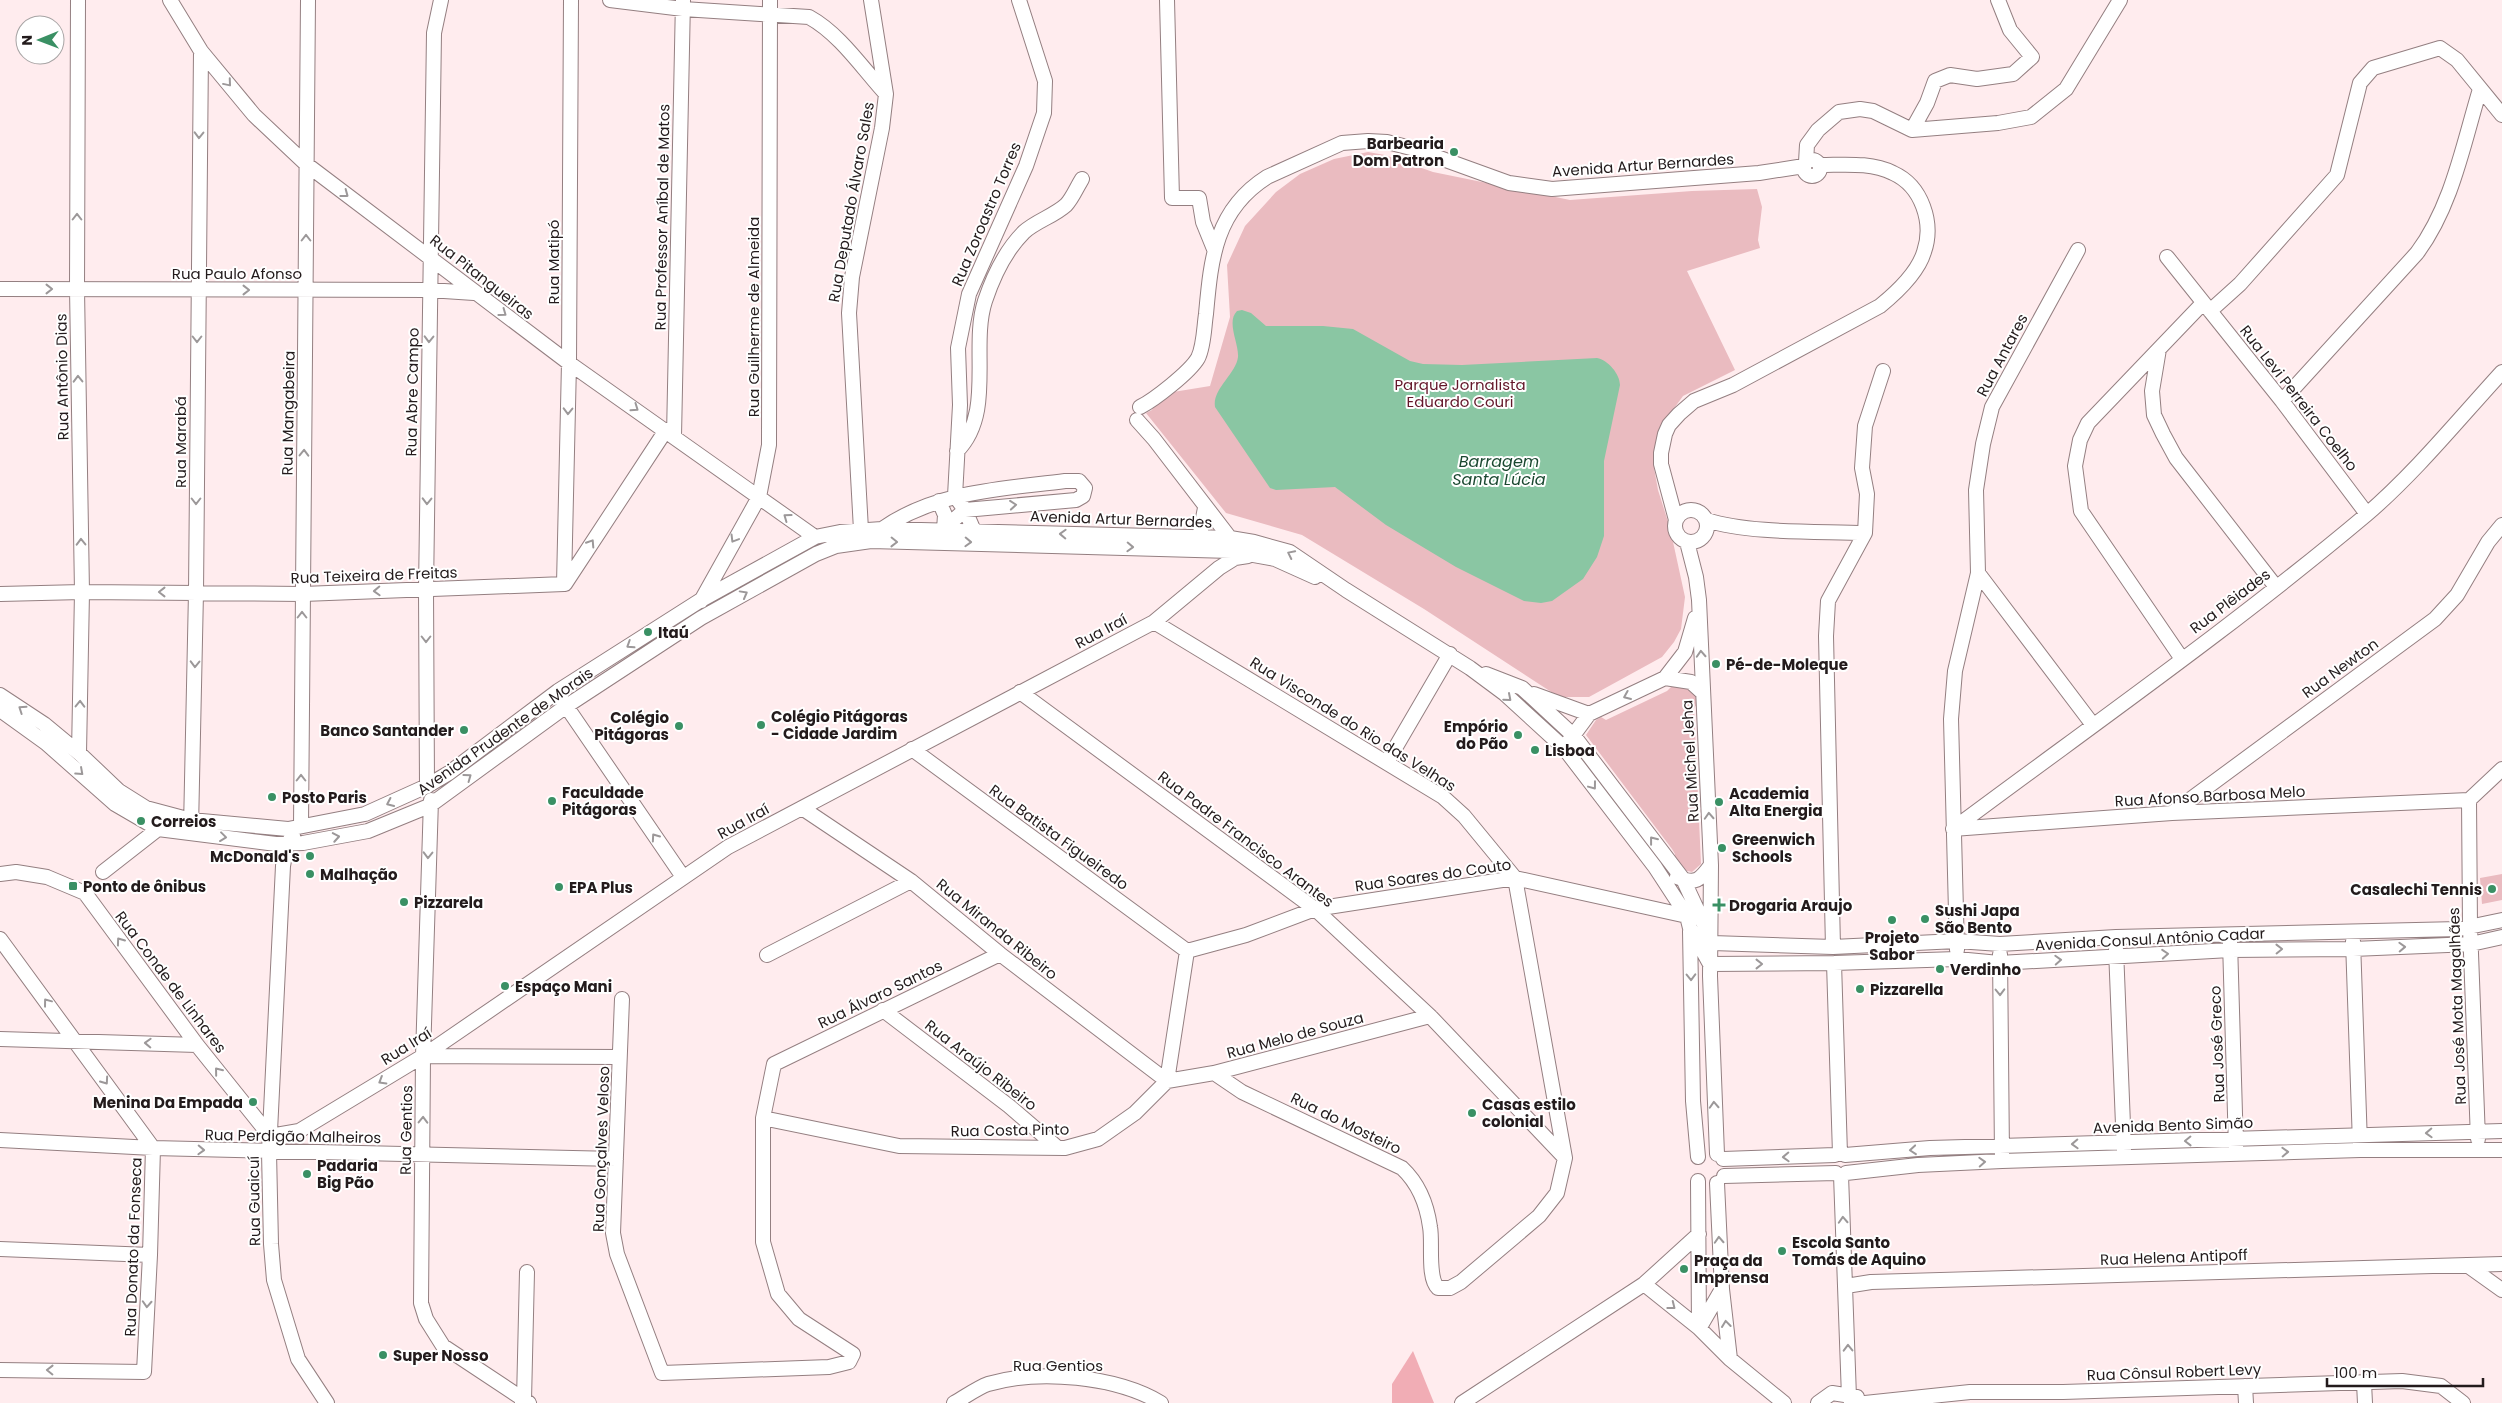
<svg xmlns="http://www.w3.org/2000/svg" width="2502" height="1403" font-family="Poppins,sans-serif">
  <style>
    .green { fill: #eabbc0 }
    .forest { fill: #f1adb5 }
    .water { fill: #8ac6a3 }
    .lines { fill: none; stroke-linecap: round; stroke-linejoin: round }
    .minor-casing { stroke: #947f81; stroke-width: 16 }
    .minor { stroke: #fff; stroke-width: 14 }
    .oneway { stroke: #9c9899 }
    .poi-dot { fill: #3a9064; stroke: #fff; stroke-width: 2 }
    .labels { text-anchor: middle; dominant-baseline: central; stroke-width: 4; stroke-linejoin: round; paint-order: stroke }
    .poi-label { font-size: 15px; font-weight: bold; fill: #231b1c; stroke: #fff; text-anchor: start }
    .street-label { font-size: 15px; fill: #231b1c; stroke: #fff }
    .park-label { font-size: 15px; fill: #64172a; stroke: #fff }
    .water-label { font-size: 16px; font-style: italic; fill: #1a4830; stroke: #fff }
  </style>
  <rect width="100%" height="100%" fill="#ffecee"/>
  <path class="green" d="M1368,152L1385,155L1433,172L1570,200L1692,191L1757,189L1762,207L1758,240L1760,248L1687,271L1735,370L1683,396L1662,425L1656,449L1654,468L1658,490L1670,528L1685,597L1681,629L1674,642L1662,657L1589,697H1559L1424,609L1302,535L1226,513L1146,413L1152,410L1157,399L1167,393L1210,386L1230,317L1227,265L1245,226L1276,192L1300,174L1334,159Z
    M1673,685C1685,685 1695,689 1699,702L1694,708L1701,864L1692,872L1683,870L1674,859L1675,854L1672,849L1586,735L1596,720L1601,717L1606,720L1667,691Z
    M2502,874V900L2482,904L2480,878Z"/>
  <path class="forest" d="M1413,1351L1434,1403H1392V1384Z"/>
  <path class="water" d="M1242,310L1251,313L1266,326H1323L1353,329L1410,361L1423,364L1462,365L1597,358C1608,360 1620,374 1620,385L1604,461V536L1597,557L1583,579L1552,601L1541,603L1524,601L1456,567L1386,525L1335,487L1276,490L1270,488L1215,407C1212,389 1236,374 1238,357C1239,343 1226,322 1237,311Z"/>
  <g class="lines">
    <g class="minor-casing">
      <path id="minor" d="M78,0L77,289L82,592L79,753
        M170,0L201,51L254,115L306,164L569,363L815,537
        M610,0L683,9L809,17C840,34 863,69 886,94
        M1167,0L1172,198H1199L1203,222L1214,249
        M1912,130L1927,103L1935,81L1950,75L1977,79L2013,74L2032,57L2010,30L1998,0
        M1804 168a8 8 0 1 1 16 0a8 8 0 1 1-16 0Z
        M1806,162L1807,145L1818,130L1839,112L1860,109L1873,111L1912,130L1998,123L2031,117L2066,89L2120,0
        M2167,257L2282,401L2367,514
        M0,289L429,290L474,293
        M2210,311L2240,284L2337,175L2360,83L2373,68L2440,48L2457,60L2502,115
        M2159,349L2152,391L2154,415L2163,434L2176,458L2276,587
        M2282,401L2417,253C2452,206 2463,145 2480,89
        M1140,407C1154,400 1190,372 1198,358C1204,346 1204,327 1206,314C1211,259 1215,210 1267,177L1342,143L1368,141L1387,142L1415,149L1509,183L1552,189L1759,173L1804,166
        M1137,420L1154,439L1230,538
        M674,436L683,0
        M957,451C995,413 970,347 985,301C993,277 1006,250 1024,232C1036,221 1054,216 1066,205C1072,199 1077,187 1082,179
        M939,501L945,515L944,530
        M1675 526a16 16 0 1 1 32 0a16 16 0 1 1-32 0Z
        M1676,520L1661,464V453L1665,434L1669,425L1679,414L1694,401L1733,385L1880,306C1896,293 1918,272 1924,252C1934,223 1922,186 1893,173C1871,162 1844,165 1821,165
        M1707,520C1749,534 1819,531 1865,533
        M882,529C936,491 1002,489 1065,481H1079L1085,488L1083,496L1076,500L965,510L940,532
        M861,530L849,313L852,277L882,128L886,94L871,0
        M974,531L965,510L955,496L960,405L958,348L969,294L1026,166L1044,113L1045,81L1019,0
        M1199,538L1205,508
        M1687,542L1696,577L1699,600L1711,865L1710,976L1717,1154
        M1978,573L2093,725
        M564,584L569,363L571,0
        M565,584L666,430
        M0,594L82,592L303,594L564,584
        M701,601L759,497L769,445L770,0
        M1154,622L1443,797L1464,816L1515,878L1565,1158L1557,1193L1539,1216L1461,1282L1450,1288H1438C1427,1278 1433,1242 1430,1227C1427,1205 1418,1183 1402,1168L1242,1092L1214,1073
        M2182,659L2081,511L2075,466L2080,440L2088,423L2203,303
        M1486,674L1522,688L1574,736L1683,879L1709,935
        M1665,678L1691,682L1703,693
        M1020,692L1315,909L1430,1016L1565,1158
        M1534,694L1589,714
        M0,695L44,724L79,753L119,791L146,808L191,820L288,829L365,814L427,786L449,773L558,691L701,600L815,537L840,532L882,529L1230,538L1254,542L1290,552L1346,590L1470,668L1505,694L1564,748L1655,867L1687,916L1690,928L1710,964
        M562,700L683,877
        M0,710L46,743L115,804L158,829L276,844L303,843L368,831L429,806L565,707L701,618L816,554L836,546L871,541L1231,551L1275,559L1315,577
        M1569,741L1589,714L1665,678L1685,652L1695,618
        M912,749L1187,951
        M1387,762L1450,654
        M427,786L426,590L434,33L441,0
        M431,800L423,1056L421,1303L426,1319L443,1346L529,1403
        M2469,800L2470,927L2478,1139
        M2469,800L2502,769
        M802,808L911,881L1000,954L1167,1081L1214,1073L1430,1016
        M2172,813L2435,619L2457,595L2488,542L2502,525
        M301,826L308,0
        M191,828L196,592L201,51
        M1953,829C2091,726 2234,626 2366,515C2416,472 2458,420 2502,372
        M1953,829L2172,813L2469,800
        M293,836L287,844L283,866L269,1152L271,1244L274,1280L298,1359L327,1403
        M103,872L158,829
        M0,874L16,872L47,877L85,893L197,1045L270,1136
        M1677,877C1696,885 1700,880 1711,865
        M1690,931L1693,1101L1698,1157
        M0,939L153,1148L150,1255L144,1372L0,1370
        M2353,941L2360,1144
        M2230,942L2236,1148
        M1712,943L1833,947L1957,941L2000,944L2116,937L2459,929L2502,920
        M1833,947L1826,636L1828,601L1865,533L1867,494L1862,468L1865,426L1883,371
        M2116,949L2124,1150
        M1957,950L1951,719L1955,671L1978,573L1976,490L1983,444L1992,407L2078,250
        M1187,951L1246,935L1315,909L1515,878L1687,916
        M2000,954L2002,1155
        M767,955L911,881
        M1834,963L1840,1154
        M1710,964L1834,963L1957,959L1999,963L2230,950L2353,949L2471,944L2502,937
        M622,999L613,1233L617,1254L662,1373L829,1367L849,1362L853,1354L799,1319L778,1294L763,1242V1118L774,1064L1000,954
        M883,1010L1009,1106L1058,1148
        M0,1039L197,1045
        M423,1056L619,1057
        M763,1118L899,1146L1065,1148L1098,1139L1135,1113L1167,1081L1187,951
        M270,1136L299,1131L423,1056L728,847L1154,622L1219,568L1235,558L1248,556
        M0,1140L153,1148L616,1159
        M1845,1155L1930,1148L2502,1131
        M1723,1159L1835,1155
        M1846,1173L1918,1165L2002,1161L2360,1150H2502
        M1841,1175L1849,1397L1852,1403
        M1724,1176L1836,1173
        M1698,1181L1699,1328
        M1717,1183L1722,1289L1730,1359
        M0,1249L150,1255
        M2467,1265L2502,1290
        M1644,1284L1699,1328L1730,1359L1784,1403
        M1846,1286L1871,1282L2502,1264
        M1700,1327L1722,1289
        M2364,1383L2365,1403
        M2245,1386L2246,1403
        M522,1403L524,1400L527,1272
        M954,1403C965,1397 977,1388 988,1384C1039,1369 1116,1376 1161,1403
        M1462,1403L1644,1284L1699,1234
        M1818,1403L1832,1393L1857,1397
        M1865,1403L1970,1392H2063L2402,1381L2441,1386L2463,1403"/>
    </g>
    <use href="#minor" class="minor"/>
  </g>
  <defs><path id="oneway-chevron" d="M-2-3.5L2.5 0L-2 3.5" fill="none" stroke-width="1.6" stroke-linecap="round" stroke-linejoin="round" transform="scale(1.25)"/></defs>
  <g class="oneway">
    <use href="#oneway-chevron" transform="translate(228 83) rotate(50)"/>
    <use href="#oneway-chevron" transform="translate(199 135) rotate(91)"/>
    <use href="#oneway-chevron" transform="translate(345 194) rotate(37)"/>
    <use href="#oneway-chevron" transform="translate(77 217) rotate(-90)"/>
    <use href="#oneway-chevron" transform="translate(306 238) rotate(-90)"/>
    <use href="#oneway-chevron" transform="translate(49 289)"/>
    <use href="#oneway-chevron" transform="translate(246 290)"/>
    <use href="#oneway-chevron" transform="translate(503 313) rotate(36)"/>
    <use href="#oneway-chevron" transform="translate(197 339) rotate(90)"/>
    <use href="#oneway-chevron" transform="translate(429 339) rotate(91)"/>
    <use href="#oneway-chevron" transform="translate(78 379) rotate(-91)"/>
    <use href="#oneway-chevron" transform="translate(635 408) rotate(35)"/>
    <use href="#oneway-chevron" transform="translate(568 411) rotate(91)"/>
    <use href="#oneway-chevron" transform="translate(304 453) rotate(-89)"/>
    <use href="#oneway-chevron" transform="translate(196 501) rotate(90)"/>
    <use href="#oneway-chevron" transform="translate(427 501) rotate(91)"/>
    <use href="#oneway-chevron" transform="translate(1013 505) rotate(-5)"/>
    <use href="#oneway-chevron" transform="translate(787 517) rotate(-144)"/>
    <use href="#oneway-chevron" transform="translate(1063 534) rotate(-178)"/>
    <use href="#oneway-chevron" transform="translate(734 539) rotate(121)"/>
    <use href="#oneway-chevron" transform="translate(81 542) rotate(-91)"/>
    <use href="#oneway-chevron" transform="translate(894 542) rotate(1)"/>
    <use href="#oneway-chevron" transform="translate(968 542) rotate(2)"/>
    <use href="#oneway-chevron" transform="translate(591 543) rotate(-57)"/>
    <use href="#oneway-chevron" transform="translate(1130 547) rotate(2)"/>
    <use href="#oneway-chevron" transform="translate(1291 554) rotate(-154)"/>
    <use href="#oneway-chevron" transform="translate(377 591) rotate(178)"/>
    <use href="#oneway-chevron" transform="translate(162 592) rotate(180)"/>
    <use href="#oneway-chevron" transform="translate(744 594) rotate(-29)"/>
    <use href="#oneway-chevron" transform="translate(302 615) rotate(-90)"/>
    <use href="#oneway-chevron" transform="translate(426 639) rotate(90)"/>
    <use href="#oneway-chevron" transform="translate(630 645) rotate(147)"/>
    <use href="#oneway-chevron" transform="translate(1701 654) rotate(-93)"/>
    <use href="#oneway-chevron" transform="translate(195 664) rotate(91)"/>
    <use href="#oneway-chevron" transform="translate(1627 696) rotate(157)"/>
    <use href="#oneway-chevron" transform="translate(1508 698) rotate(41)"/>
    <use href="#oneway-chevron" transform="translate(80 704) rotate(-89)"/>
    <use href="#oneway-chevron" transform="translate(22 709) rotate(-146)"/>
    <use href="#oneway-chevron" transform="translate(80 772) rotate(42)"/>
    <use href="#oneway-chevron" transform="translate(468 777) rotate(-36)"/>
    <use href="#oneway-chevron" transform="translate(301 778) rotate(-90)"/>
    <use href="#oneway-chevron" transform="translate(1593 786) rotate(53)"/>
    <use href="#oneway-chevron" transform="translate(390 803) rotate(155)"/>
    <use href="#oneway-chevron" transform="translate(1709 816) rotate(-93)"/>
    <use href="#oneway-chevron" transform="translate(223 837) rotate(7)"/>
    <use href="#oneway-chevron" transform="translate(336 837) rotate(-10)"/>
    <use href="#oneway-chevron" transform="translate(655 837) rotate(-125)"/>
    <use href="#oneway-chevron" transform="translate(1653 840) rotate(-128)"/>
    <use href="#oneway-chevron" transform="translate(428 855) rotate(91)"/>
    <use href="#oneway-chevron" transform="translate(120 941) rotate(-126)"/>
    <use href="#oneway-chevron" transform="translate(2402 947) rotate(-2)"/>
    <use href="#oneway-chevron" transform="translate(2279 949) rotate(-1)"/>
    <use href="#oneway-chevron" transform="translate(2165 954) rotate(-4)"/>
    <use href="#oneway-chevron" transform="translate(2058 960) rotate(-3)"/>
    <use href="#oneway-chevron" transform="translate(1759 964)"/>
    <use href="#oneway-chevron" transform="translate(1691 977) rotate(89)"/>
    <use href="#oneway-chevron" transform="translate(2000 992) rotate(89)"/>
    <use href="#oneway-chevron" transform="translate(47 1002) rotate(-127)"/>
    <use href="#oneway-chevron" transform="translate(148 1043) rotate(-178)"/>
    <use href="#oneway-chevron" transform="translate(218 1071) rotate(-129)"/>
    <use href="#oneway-chevron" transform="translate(105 1081) rotate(55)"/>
    <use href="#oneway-chevron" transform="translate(382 1081) rotate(149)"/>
    <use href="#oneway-chevron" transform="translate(1714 1105) rotate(-93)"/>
    <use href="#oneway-chevron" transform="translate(423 1120) rotate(-89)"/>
    <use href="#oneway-chevron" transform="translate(2429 1133) rotate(178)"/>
    <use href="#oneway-chevron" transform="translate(2188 1141) rotate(179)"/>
    <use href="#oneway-chevron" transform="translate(2075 1144) rotate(178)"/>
    <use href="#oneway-chevron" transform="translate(201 1150) rotate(2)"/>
    <use href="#oneway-chevron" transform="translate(1913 1150) rotate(175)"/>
    <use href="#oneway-chevron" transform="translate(2285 1152) rotate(-2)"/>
    <use href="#oneway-chevron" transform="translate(1786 1157) rotate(178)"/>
    <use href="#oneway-chevron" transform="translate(1982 1162) rotate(-3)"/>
    <use href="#oneway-chevron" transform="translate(1843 1220) rotate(-93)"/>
    <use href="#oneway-chevron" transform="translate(1719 1240) rotate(-93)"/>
    <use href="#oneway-chevron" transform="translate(147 1304) rotate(93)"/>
    <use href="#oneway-chevron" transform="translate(1672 1306) rotate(38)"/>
    <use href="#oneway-chevron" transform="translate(1726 1324) rotate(-97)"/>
    <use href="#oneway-chevron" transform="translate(1848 1348) rotate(-91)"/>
    <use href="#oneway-chevron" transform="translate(50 1370) rotate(-179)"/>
  </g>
  <g class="poi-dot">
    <circle cx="1454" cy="152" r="5"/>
    <circle cx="648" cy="632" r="5"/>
    <circle cx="1716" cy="664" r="5"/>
    <circle cx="761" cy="725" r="5"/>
    <circle cx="679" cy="726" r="5"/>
    <circle cx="464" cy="730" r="5"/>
    <circle cx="1518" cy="735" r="5"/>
    <circle cx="1535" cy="750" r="5"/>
    <circle cx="272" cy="797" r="5"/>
    <circle cx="552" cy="801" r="5"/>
    <circle cx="1719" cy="802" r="5"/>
    <circle cx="141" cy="821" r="5"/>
    <circle cx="1722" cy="848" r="5"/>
    <circle cx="310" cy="856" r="5"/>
    <circle cx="310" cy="874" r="5"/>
    <rect x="68" y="881" width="10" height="10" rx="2.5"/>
    <circle cx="559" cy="887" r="5"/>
    <circle cx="2492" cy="889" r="5"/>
    <circle cx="404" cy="902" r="5"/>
    <path d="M1716.5 897.5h5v5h5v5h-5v5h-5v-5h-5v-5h5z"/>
    <circle cx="1925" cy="919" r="5"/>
    <circle cx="1892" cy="920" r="5"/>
    <circle cx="1940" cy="969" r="5"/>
    <circle cx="505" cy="986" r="5"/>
    <circle cx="1860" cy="989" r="5"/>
    <circle cx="253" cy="1102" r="5"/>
    <circle cx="1472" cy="1113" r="5"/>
    <circle cx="307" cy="1174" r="5"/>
    <circle cx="1782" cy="1251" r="5"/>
    <circle cx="1684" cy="1269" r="5"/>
    <circle cx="383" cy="1355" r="5"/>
  </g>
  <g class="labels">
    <g class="poi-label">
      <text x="1444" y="143" text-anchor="end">Barbearia<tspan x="1444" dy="17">Dom Patron</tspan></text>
      <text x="658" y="632">Itaú</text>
      <text x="1726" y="664">Pé-de-Moleque</text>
      <text x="771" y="716">Colégio Pitágoras<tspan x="771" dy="17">- Cidade Jardim</tspan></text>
      <text x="669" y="717" text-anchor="end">Colégio<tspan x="669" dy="17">Pitágoras</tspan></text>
      <text x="1508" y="726" text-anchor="end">Empório<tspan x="1508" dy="17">do Pão</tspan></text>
      <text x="454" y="730" text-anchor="end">Banco Santander</text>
      <text x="1545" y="750">Lisboa</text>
      <text x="562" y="792">Faculdade<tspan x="562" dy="17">Pitágoras</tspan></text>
      <text x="1729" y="793">Academia<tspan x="1729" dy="17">Alta Energia</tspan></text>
      <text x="282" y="797">Posto Paris</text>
      <text x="151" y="821">Correios</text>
      <text x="1732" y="839">Greenwich<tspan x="1732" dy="17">Schools</tspan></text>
      <text x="300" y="856" text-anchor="end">McDonald's</text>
      <text x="320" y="874">Malhação</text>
      <text x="83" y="886">Ponto de ônibus</text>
      <text x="569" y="887">EPA Plus</text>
      <text x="2482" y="889" text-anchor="end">Casalechi Tennis</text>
      <text x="414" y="902">Pizzarela</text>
      <text x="1729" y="905">Drogaria Araujo</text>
      <text x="1935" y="910">Sushi Japa<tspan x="1935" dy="17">São Bento</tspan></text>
      <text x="1892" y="937" text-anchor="middle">Projeto<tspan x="1892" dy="17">Sabor</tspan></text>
      <text x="1950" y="969">Verdinho</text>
      <text x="515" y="986">Espaço Mani</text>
      <text x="1870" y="989">Pizzarella</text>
      <text x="243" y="1102" text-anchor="end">Menina Da Empada</text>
      <text x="1482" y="1104">Casas estilo<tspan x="1482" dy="17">colonial</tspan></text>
      <text x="317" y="1165">Padaria<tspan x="317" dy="17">Big Pão</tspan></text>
      <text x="1792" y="1242">Escola Santo<tspan x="1792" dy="17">Tomás de Aquino</tspan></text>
      <text x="1694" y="1260">Praça da<tspan x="1694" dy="17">Imprensa</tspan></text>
      <text x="393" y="1355">Super Nosso</text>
    </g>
    <g class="street-label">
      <text transform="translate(1643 165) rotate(-4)">Avenida Artur Bernardes</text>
      <text transform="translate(851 202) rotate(-80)">Rua Deputado Álvaro Sales</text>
      <text transform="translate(986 214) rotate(-67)">Rua Zoroastro Torres</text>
      <text transform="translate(662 217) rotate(-89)">Rua Professor Aníbal de Matos</text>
      <text transform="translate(553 262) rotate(-90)">Rua Matipó</text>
      <text x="237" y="273">Rua Paulo Afonso</text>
      <text transform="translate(482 277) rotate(38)">Rua Pitangueiras</text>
      <text transform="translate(753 317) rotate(-90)">Rua Guilherme de Almeida</text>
      <text transform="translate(2002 355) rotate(-62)">Rua Antares</text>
      <text transform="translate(62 377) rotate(-91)">Rua Antônio Dias</text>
      <text transform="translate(412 392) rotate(-89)">Rua Abre Campo</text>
      <text transform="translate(2299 398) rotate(52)">Rua Levi Perreira Coelho</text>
      <text transform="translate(288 413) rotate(-89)">Rua Mangabeira</text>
      <text transform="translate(180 442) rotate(-90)">Rua Marabá</text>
      <text transform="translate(1121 519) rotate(2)">Avenida Artur Bernardes</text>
      <text transform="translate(374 575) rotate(-2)">Rua Teixeira de Freitas</text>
      <text transform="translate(2230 601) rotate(-37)">Rua Plêiades</text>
      <text transform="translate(1101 631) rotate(-28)">Rua Iraí</text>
      <text transform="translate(2340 668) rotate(-36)">Rua Newton</text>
      <text transform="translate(1353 724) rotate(32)">Rua Visconde do Rio das Velhas</text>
      <text transform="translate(505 731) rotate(-35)">Avenida Prudente de Morais</text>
      <text transform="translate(1690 761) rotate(-93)">Rua Michel Jeha</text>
      <text transform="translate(2210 796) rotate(-3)">Rua Afonso Barbosa Melo</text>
      <text transform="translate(743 821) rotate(-29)">Rua Iraí</text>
      <text transform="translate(1059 837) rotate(36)">Rua Batista Figueiredo</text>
      <text transform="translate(1246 839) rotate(37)">Rua Padre Francisco Arantes</text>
      <text transform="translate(1433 875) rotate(-8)">Rua Soares do Couto</text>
      <text transform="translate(997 929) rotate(39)">Rua Miranda Ribeiro</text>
      <text transform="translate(2150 939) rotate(-3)">Avenida Consul Antônio Cadar</text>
      <text transform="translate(171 982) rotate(53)">Rua Conde de Linhares</text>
      <text transform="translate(880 994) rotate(-26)">Rua Álvaro Santos</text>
      <text transform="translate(2457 1006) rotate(-92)">Rua José Mota Magalhães</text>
      <text transform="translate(1295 1035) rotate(-15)">Rua Melo de Souza</text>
      <text transform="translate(2217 1044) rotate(-92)">Rua José Greco</text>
      <text transform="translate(406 1046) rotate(-32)">Rua Iraí</text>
      <text transform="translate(981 1065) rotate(38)">Rua Araújo Ribeiro</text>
      <text transform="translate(1346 1123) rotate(26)">Rua do Mosteiro</text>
      <text transform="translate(2173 1125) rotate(-2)">Avenida Bento Simão</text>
      <text transform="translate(406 1130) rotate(-89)">Rua Gentios</text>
      <text transform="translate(1010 1130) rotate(-1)">Rua Costa Pinto</text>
      <text transform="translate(293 1136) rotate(1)">Rua Perdigão Malheiros</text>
      <text transform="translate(601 1149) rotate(-88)">Rua Gonçalves Veloso</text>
      <text transform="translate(254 1201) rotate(-91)">Rua Guaicuí</text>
      <text transform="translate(133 1247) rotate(-88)">Rua Donato da Fonseca</text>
      <text transform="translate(2174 1257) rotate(-2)">Rua Helena Antipoff</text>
      <text x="1058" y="1365">Rua Gentios</text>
      <text transform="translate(2174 1372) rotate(-2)">Rua Cônsul Robert Levy</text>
    </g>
    <g class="park-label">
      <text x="1460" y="384">Parque Jornalista<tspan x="1460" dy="17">Eduardo Couri</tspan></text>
    </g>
    <g class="water-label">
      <text x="1499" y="461">Barragem<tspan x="1499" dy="18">Santa Lúcia</tspan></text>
    </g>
  </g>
  <g transform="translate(40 40) rotate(269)"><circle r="24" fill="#ffffff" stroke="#a7a4a4"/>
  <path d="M0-4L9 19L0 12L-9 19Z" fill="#3a9064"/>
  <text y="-8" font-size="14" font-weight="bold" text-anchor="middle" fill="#231b1c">N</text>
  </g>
  <path d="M2327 1378v8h156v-8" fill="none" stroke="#231b1c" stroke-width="2.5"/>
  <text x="2334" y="1378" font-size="15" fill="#231b1c" stroke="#ffffff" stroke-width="4" paint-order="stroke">100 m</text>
</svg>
